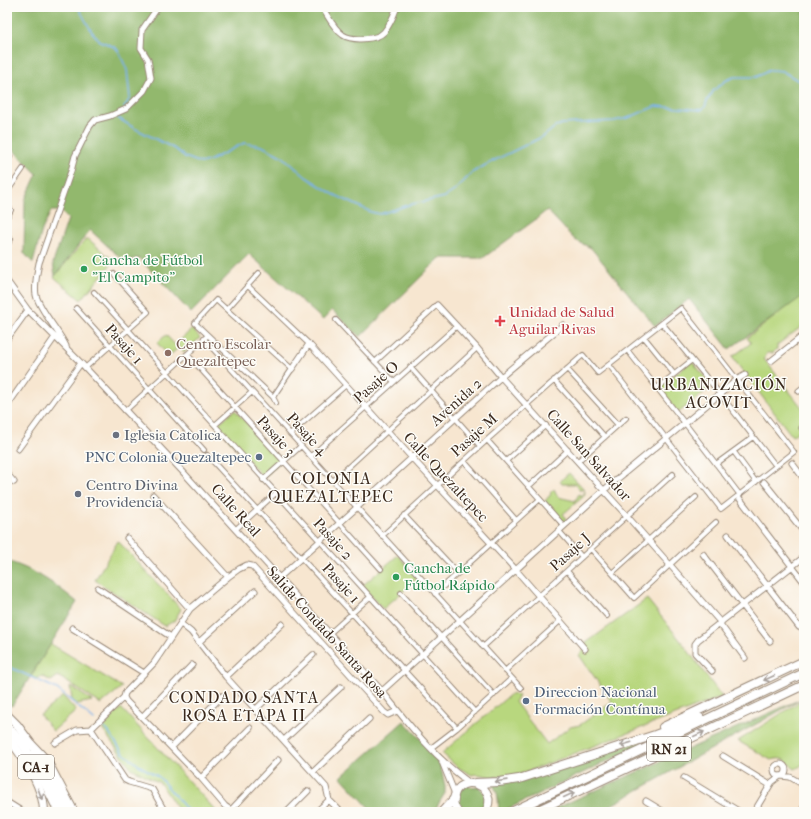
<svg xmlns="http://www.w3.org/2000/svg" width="811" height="819" font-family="'IM FELL French Canon',serif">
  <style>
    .green { fill: #b8d77e; stroke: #7a804e }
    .forest { fill: #92b86d; stroke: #667146 }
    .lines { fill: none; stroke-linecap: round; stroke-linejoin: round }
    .stream { stroke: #7bb2ea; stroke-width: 1.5 }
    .pedestrian-casing { stroke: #987; stroke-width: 6 }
    .minor-casing { stroke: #987; stroke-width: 7 }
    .secondary-casing { stroke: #987; stroke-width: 9 }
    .primary-casing { stroke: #987; stroke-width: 10 }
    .trunk-casing { stroke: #987; stroke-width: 10 }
    .pedestrian { stroke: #fff; stroke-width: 4 }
    .minor { stroke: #fff; stroke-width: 5 }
    .secondary { stroke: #fff; stroke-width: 7 }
    .primary { stroke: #fff; stroke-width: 8 }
    .trunk { stroke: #fff; stroke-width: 8 }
    .oneway { stroke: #a79f9a }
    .leisure-dot { fill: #2e9e5b; stroke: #fdfcf7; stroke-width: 1.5 }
    .health-dot { fill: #e0444e; stroke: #fdfcf7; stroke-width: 1.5 }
    .education-dot { fill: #8d6e63; stroke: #fdfcf7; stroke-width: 1.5 }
    .worship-dot { fill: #6b7280; stroke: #fdfcf7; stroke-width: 1.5 }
    .service-dot { fill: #5c6f8a; stroke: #fdfcf7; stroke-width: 1.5 }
    .labels { text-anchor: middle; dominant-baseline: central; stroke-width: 3; stroke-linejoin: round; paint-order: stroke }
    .shield { fill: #fdfcf7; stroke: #75695f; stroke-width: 1 }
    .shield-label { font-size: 14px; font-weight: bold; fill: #3b2a1e }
    .leisure-label { font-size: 15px; fill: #27864d; stroke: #fdfcf7; text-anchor: start }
    .health-label { font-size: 15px; fill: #be3a42; stroke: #fdfcf7; text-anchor: start }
    .street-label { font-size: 15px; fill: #3b2a1e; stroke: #fdfcf7 }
    .education-label { font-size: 15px; fill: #785e54; stroke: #fdfcf7; text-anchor: start }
    .worship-label { font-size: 15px; fill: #5b616d; stroke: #fdfcf7; text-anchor: start }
    .service-label { font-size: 15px; fill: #4e5e75; stroke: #fdfcf7; text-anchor: end }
    .neighbourhood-label { font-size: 16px; letter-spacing: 1px; fill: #3b2a1e; stroke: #fdfcf7 }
  </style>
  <rect width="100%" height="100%" fill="#fdfcf7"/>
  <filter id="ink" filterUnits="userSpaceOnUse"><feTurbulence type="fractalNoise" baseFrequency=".025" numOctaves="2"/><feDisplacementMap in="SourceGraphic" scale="8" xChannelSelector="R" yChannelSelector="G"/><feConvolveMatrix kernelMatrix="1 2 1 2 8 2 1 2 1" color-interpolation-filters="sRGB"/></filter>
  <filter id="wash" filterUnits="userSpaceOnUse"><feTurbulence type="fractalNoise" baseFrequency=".012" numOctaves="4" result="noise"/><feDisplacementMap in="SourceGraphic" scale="16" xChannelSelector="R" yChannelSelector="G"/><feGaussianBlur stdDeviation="0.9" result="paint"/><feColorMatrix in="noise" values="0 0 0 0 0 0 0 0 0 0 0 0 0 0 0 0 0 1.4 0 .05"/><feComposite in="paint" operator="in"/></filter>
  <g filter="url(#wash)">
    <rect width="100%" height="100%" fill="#f7e6d0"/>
    <path class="green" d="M87,238L114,261L81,300L54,277Z
      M804,294V325L777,345V349L773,353H767L764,359L804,410V427L792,436L732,357L751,343L747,338L802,296Z
      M192,329L200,338L184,352L176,344Z
      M166,335L178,348L169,356L157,343Z
      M692,361L712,386L678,413L659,388Z
      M235,410L281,461L264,478L216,425Z
      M569,473L584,489L585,493L583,497L563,514L567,519L564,523L545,501L551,494L550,493L554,489L558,497L575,501L579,494L582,496L584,492L582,488L580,491L576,484H562L560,481Z
      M118,541L181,609L174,621L165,626L95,580Z
      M398,555L418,578L383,609L362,586Z
      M647,599L684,645L722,697L518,775C509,776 500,777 491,777C485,776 477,773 472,775L457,767L442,753L512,693L519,696L515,702L547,744L570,727L580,725L612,702L579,655L585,649L583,645Z
      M51,644L122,687L101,704L58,676L51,681L42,676L36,679L31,676Z
      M70,686L92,701L77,704L72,700Z
      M63,696L76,711L53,731L40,715Z
      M801,701L804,703V763L799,767L795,769C785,762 786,756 771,760L738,741Z
      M121,708L217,812H180L160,783L131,768L102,729Z"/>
    <path class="forest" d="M7,7H804V294L803,296L729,349L689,299L655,326L591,248L575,240L547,210L535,220L483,258H440L360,337L332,310L323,320L249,254L191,313L139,258L124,261L90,230L55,276L53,263L68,219L61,211H51L42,230L33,263L24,253L25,200L37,174L7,144Z
      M7,561C35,570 54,583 77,602L12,706L7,704Z
      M801,699L599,812H547Z
      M404,721L439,759L445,786V793L436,808L433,812H373L341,777Z
      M658,737L501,812H499C498,803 499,791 492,784Z
      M467,786L479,787L487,796L483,812H461C454,801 455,792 467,786Z"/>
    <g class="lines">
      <path class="stream" d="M78,7L92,32L99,40L116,48L119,52L127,70L130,98L124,108
        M118,114V118L134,128L175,149L185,157L201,163L211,160L244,143L262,146L283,157L306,177L333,194L371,212L380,214L408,205L445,197L454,191L473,172L491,162L544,136L555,127L562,124L614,121L628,118L656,106L701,110L705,107L707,101L714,90L725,81L734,77H756L770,70H774L782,71L804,84
        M7,666L57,689L94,720
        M101,725L108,731L123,753L140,766L159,777L189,812"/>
    </g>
  </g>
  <g filter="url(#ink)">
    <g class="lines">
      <g class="pedestrian-casing">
        <path id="pedestrian" d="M7,161L10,157
          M7,192L23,169
          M7,217L11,210
          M7,245L11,239
          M248,286L309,344
          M94,292L475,712
          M76,308L204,450
          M227,309L259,273
          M336,320L394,382
          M662,323L720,394L776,466
          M644,337L674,374
          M204,339L521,688
          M628,351L687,426L740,495
          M187,354L381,569
          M375,362L437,305
          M410,367L480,446
          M85,368L148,312L114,274
          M567,369L618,425
          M554,380L605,437
          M657,388L692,360
          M273,397L292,369L216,300L195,323L273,397L276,403
          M125,411L206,337
          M215,425L252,392
          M290,434L346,385
          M487,440L564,526
          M734,452L756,482
          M207,455L457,728
          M311,456L457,326
          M464,461L516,520
          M506,461L546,425
          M578,461L626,418
          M716,464L753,437
          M263,480L301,446
          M333,481L477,348
          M528,487L568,450
          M404,515L458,573
          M236,529L276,493
          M559,531L582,557
          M382,536L487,440L583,355L598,373L681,308L794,452L721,509L609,365
          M591,549L634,598L716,522
          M567,571L607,616
          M612,573L696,497
          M401,593L494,695
          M435,594L540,499
          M330,633L370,597
          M483,647L673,474
          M505,671L560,621
          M431,748L457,728L512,678"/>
      </g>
      <g class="minor-casing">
        <path id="minor" d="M322,7C328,16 333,28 343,35C352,41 377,40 384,32C390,25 394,15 397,7
          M7,281L28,310L81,363L184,473L382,691C408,724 436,759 470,783
          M437,305L477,348L501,377L627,516L721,623
          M7,339L28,310
          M66,346C59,331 39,309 36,295C34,285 37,273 39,263L71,171L75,156L90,126L95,120L110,116L126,109L144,91L151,78L148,59L141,48L142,30L158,7
          M771,361L804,335
          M292,369L309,344L412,458L516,570L585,649
          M799,391L804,387
          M7,406L55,337
          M802,428L804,430
          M18,449L81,363
          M792,463L804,479
          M7,474L14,482
          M764,482L804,532
          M153,495L228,577
          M740,499L804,582
          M728,535L799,627
          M127,538L190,609
          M703,554L770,641
          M279,578L501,377L563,325
          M98,588L171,637
          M181,624L191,632L226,677L326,787L329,800L341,812
          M720,624L745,658
          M72,628L144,673
          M199,642L255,591
          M712,671L695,653V644L698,640L804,557
          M226,677L282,624
          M382,691L604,490L720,394L738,379L745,375
          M124,697L126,701L201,778L225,806L234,812
          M256,709L313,655
          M142,717L192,665
          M91,729L125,780L129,782L152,789L165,812
          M284,740L341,687
          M55,743L77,730L91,729L124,697L125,693L154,663L190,609L228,577L239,569L247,565L252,566L384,712L388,715L397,711
          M172,747L222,696
          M723,756L770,785
          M442,762L455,794
          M774 770a6 6 0 1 1 12 0a6 6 0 1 1-12 0Z
          M313,772L369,719
          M781,776L790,777L804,785
          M201,778L250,728
          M684,778L740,812
          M646,801L664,812
          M7,802L23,812
          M231,810L278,760
          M287,812L308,791
          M316,812L329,800
          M754,812L772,782L780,776
          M801,812L804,807"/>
      </g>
      <g class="secondary-casing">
        <path id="secondary" d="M458,812C455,808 453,803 454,797C459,771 502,786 485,812"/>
      </g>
      <g class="primary-casing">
        <path id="primary" d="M7,727C32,749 44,783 59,812
          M36,752L66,812"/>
      </g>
      <g class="trunk-casing">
        <path id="trunk" d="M7,715L17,725L31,744L47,761L74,812
          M663,727L804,661
          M7,736C22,755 44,787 44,812
          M475,783L499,782L519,779L655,735L700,718
          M442,812L454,799
          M511,812L804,673
          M534,812L804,685"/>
      </g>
      <use href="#pedestrian" class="pedestrian"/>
      <use href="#minor" class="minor"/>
      <use href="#secondary" class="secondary"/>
      <use href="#primary" class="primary"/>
      <use href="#trunk" class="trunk"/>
    </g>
    <defs><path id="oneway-shaft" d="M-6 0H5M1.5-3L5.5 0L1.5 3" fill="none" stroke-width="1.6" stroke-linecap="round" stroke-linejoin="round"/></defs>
    <g class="oneway">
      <use href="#oneway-shaft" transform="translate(769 678) rotate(155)"/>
      <use href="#oneway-shaft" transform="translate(699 734) rotate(-25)"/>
      <use href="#oneway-shaft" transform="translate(626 744) rotate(163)"/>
      <use href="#oneway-shaft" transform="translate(501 781) rotate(172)"/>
      <use href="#oneway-shaft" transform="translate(40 794) rotate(70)"/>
      <use href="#oneway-shaft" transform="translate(569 795) rotate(-25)"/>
    </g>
  </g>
  <g class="leisure-dot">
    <circle cx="84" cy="269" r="4"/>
    <circle cx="396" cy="577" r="4"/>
  </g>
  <path class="health-dot" d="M498 315h4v4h4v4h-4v4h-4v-4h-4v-4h4z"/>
  <circle class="education-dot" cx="168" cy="353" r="4"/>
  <g class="worship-dot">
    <circle cx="116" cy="435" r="4"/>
    <circle cx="78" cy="494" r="4"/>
  </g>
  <g class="service-dot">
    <circle cx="259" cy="457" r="4"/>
    <circle cx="526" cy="701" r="4"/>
  </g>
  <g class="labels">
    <g class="shield">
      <rect x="647" y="737" width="44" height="24" rx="3"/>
      <rect x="18" y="755" width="36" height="24" rx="3"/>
    </g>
    <g class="shield-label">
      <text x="669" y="749">RN 21</text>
      <text x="36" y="767">CA-1</text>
    </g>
    <g class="leisure-label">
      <text x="92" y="260">Cancha de Fútbol<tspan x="92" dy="17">"El Campito"</tspan></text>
      <text x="404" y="568">Cancha de<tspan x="404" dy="17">Fútbol Rápido</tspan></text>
    </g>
    <g class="health-label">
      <text x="509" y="312">Unidad de Salud<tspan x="509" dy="17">Aguilar Rivas</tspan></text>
    </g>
    <g class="street-label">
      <text transform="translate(124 344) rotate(48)">Pasaje 1</text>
      <text transform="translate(376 382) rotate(-42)">Pasaje O</text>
      <text transform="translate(456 402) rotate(-42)">Avenida 2</text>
      <text transform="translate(307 434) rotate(48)">Pasaje 4</text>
      <text transform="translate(474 435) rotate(-42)">Pasaje M</text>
      <text transform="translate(276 436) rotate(48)">Pasaje 3</text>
      <text transform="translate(589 455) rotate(48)">Calle San Salvador</text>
      <text transform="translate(446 477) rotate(47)">Calle Quezaltepec</text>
      <text transform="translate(236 510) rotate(48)">Calle Real</text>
      <text transform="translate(333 539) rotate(48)">Pasaje 2</text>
      <text transform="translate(570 552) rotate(-42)">Pasaje J</text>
      <text transform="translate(341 583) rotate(48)">Pasaje 1</text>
      <text transform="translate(327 632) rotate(48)">Salida Condado Santa Rosa</text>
    </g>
    <g class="education-label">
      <text x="176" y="344">Centro Escolar<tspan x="176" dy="17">Quezaltepec</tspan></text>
    </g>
    <g class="worship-label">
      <text x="124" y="435">Iglesia Catolica</text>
      <text x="86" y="485">Centro Divina<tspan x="86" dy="17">Providencia</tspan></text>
    </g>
    <g class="service-label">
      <text x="251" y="457">PNC Colonia Quezaltepec</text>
      <text x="534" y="692" text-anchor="start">Direccion Nacional<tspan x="534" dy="17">Formación Contínua</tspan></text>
    </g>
    <g class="neighbourhood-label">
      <text x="719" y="384">URBANIZACIÓN<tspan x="719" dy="18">ACOVIT</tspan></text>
      <text x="331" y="478">COLONIA<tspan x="331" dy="18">QUEZALTEPEC</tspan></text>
      <text x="244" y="697">CONDADO SANTA<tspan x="244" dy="18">ROSA ETAPA II</tspan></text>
    </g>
  </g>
  <rect width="811" height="819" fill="none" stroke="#fdfcf7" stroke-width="24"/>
</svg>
